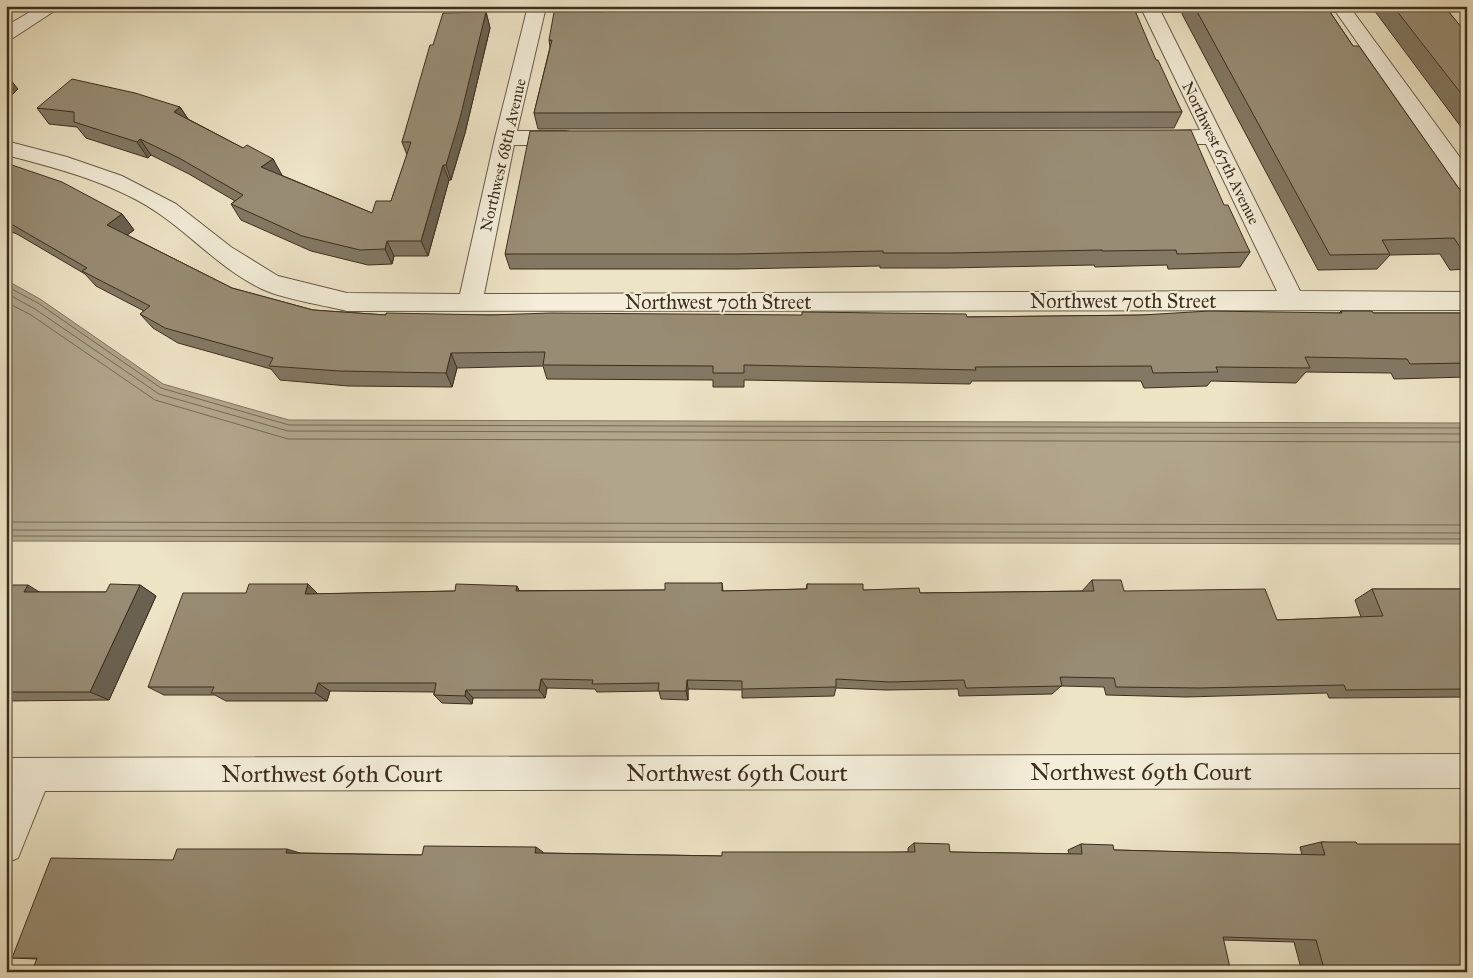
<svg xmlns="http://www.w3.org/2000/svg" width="1473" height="978" font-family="'IM FELL Great Primer',serif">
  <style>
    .water { fill: #b1a58c; stroke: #827560 }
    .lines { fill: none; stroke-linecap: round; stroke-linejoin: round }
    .shore { stroke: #766a54; stroke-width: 1 }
    .minor-casing { stroke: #685b47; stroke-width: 2 }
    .minor { fill: #f3edd9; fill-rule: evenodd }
    .wall { fill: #837864; stroke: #3c2e1d }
    .shaded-wall { fill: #6a6251; stroke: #3c2e1d }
    .building { fill: #988c74; stroke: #3c2e1d }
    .labels { text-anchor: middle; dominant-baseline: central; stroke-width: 4; stroke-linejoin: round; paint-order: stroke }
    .far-street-label { font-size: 16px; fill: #3c2e1d; stroke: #f3edd9 }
    .street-label { font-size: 20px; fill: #3c2e1d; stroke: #f3edd9 }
    .near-street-label { font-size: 24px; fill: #3c2e1d; stroke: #f3edd9 }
  </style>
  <rect width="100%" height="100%" fill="#ede3c5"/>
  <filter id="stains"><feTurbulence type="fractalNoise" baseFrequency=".004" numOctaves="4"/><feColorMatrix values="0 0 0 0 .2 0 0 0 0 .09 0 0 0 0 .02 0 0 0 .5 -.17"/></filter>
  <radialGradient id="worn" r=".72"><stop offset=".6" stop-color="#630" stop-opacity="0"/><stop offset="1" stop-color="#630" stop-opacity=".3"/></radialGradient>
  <path class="water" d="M6,280L40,299L163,384L289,420L1467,423V544L6,541Z"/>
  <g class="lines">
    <path class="shore" d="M6,286L38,303L161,388L289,425L1467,428
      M6,293L35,309L159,394L288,431L1467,434
      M6,302L31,315L155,400L288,439L1467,442
      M6,522L1467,525
      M6,530L1467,533
      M6,536L1467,539"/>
    <g class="minor-casing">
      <path id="minor" d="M40,6H62L13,38L6,39V26Z
        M524,6L651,7L648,11L642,12L545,11L517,131H566L573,133L576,138L573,143L566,145H514L484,294L1277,291L1206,144H1156L1149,142L1146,137L1149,132L1200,130L1143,12H1095L1089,11L1086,7L1230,6L1228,11L1222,12H1161L1300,291L1467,292V310L347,311C323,305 283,299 262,289C224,271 195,239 161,215C118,184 57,168 6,155V141L67,157L122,176L176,204L231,247L278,276L347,293L460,294L495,138L527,10Z
        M1349,6L1467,167V190L1459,188L1336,12H1290L1284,11L1281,7Z
        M1467,754V788L45,791L18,858L6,863V804L11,792H6V758Z"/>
    </g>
    <use href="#minor" class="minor"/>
  </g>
  <path class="wall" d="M1185,6H1326L1353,46L1467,200V269L1450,270L1440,254L1390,255L1377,269L1318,270L1182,14Z
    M1371,6H1447L1445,8L1467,34V135Z
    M486,12L490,28L465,133L451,180H449L428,256H394L392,264L368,265L311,251L241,220L231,204L235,201L189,174L151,155L148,158L86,138L77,127L49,124L37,108L180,107L188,119L243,148L273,159L281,175L372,213L391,201L407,155L402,142L433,45Z
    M549,40L1156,60L1182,112L1174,128L538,129L534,113L550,47Z
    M6,163L122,214L134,230L127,235L232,288L313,310L386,315H491L967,317L1339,313L1341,311L1373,313H1467V377L1394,379L1391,373L1306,372L1296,383L1211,381L1207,386L1144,388L1141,381H972L970,384L744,380V387H713V380L547,379L543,366L457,368L452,387L348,386L280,380L271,369L178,343L153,328L140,314L144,311L96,286L85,274L17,234L6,230Z
    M1224,205L1250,252L1240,267L1168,269L1167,265L1095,267L1094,265L947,268H880V266L737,269H510L505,254Z
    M1092,580L1124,591L1277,620L1361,617L1355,600L1372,589H1467V697L1329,698L1327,693L1186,697L1106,695L1104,687L1061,686L1052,694L959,696L958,689L886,690L836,688L834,696L742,698V690L688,689V700L661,699L659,691L597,692L595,689L547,688L545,698H473L472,704L442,703L434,695V692L330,691L327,701H226L215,695H164L148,687L246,593L308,584L318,594L455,591L665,590L722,583L723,591L806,589L807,584L863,590L920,593L1082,591Z
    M6,585L40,592H106L140,585L156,596L109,700L6,701Z
    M1321,842L1357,844L1467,972H1302L1294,942L1223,940L37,959L12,958L173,860L303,853L422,855L543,852V853L722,856L908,852V848L914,843L950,852L1069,854L1068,850L1081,844L1114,850L1302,855L1300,847Z"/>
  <path class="shaded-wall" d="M486,12L490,28L465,133L451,180L446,165Z
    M6,74L18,89L6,101Z
    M180,107L190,122L174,112Z
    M140,139L151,155L148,158L137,142Z
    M273,159L282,175L270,183L261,167Z
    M443,165L449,180L428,256L421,241Z
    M122,214L134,230L120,240L107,225Z
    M387,241L394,256L392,264L385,249Z
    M451,353L457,368L452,387L446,373Z
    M308,584L319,595L305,594Z
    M28,585L46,596L24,592Z
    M140,585L156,596L109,700L90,692Z
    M517,586L522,596L516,591Z
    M541,679L547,688L545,698L539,690Z
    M687,680L688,689V700L686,691Z
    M318,683L330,691L327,701L315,693Z
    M466,690L473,698L472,704L465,696Z
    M536,847L543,852V858L535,853Z
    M287,849L303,854L286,853Z"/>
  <path class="building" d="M605,6H1133L1156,60H1158L1182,112L534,113L552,40H549L554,12H604Z
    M1194,6H1326L1353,46H1359L1467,200V255H1465L1454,238L1382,240L1390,254L1330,255Z
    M1393,6H1444L1467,34V101Z
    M486,12L460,118L446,165H443L421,241H387L385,249L360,250L302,236L231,204L243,195L179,158L140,139L137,142L74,122V112L37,108L72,79L135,93L180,107L174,112L243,148L247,145L273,159L261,167L372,213L376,201H391L411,142H402L430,45H433L443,13Z
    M1191,130L1224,205H1228L1250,252L1177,254L1176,250L1102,251V250L952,253H883V251L737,254H505L530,131Z
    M6,163L62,182L122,214L107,225L232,288L313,310L386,315V313L491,315L551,313L802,315V312L966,314L967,317L1142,315L1209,311L1342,313L1341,311H1372L1373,313H1467V363L1410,364L1407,359L1305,357L1310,368L1216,367L1218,372L1153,373L1151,366L975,367L976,370L744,365V373H713V366L543,365L545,352L451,353L446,373L339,371L269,366L273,358L165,328L140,314L150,306L82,271L87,268L6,221Z
    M1092,580H1121L1124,591L1265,589L1277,620L1383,616L1372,589H1467V689L1346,690L1344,685L1200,688L1116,687L1114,678L1060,677L1062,686L966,688L964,680L890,682L836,679V687L742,689V681L687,680L686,691H658L659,683L592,684L593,680L541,679L539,690H466L465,696L434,695L436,683H318L315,693H211L214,687H148L183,593H246L249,584H308L305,594L455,591L456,584L517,586L516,591L665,590V583H722V591L807,589V584H863V590L919,588L920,593L1094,591Z
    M110,584L140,585L90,692H6V585H28L24,592H106Z
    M1321,842H1356L1357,844H1467V972H1325L1316,940L1223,937L1231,972H32L37,958H12L51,858L173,860L177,849H287L286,853L422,855L424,846L536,847L535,853L722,856V852H915L914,843L949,844L950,852L1082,854L1081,844L1113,845L1114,850L1325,855Z"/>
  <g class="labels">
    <g class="far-street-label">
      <text transform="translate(1221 153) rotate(64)">Northwest 67th Avenue</text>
      <text transform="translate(503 155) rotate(-77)">Northwest 68th Avenue</text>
    </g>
    <g class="street-label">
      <text x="1123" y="301">Northwest 70th Street</text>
      <text x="718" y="302">Northwest 70th Street</text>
    </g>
    <g class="near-street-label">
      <text x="1141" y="772">Northwest 69th Court</text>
      <text x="737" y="773">Northwest 69th Court</text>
      <text x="332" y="774">Northwest 69th Court</text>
    </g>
  </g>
  <rect width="1473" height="978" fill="none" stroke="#ede3c5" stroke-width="25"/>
  <rect x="8" y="8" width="1458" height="963" fill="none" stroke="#3c2e1d" stroke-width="2.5"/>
  <rect x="12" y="12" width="1448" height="953" fill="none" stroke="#3c2e1d"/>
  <rect width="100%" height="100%" filter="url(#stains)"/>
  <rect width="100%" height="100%" fill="url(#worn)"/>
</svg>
